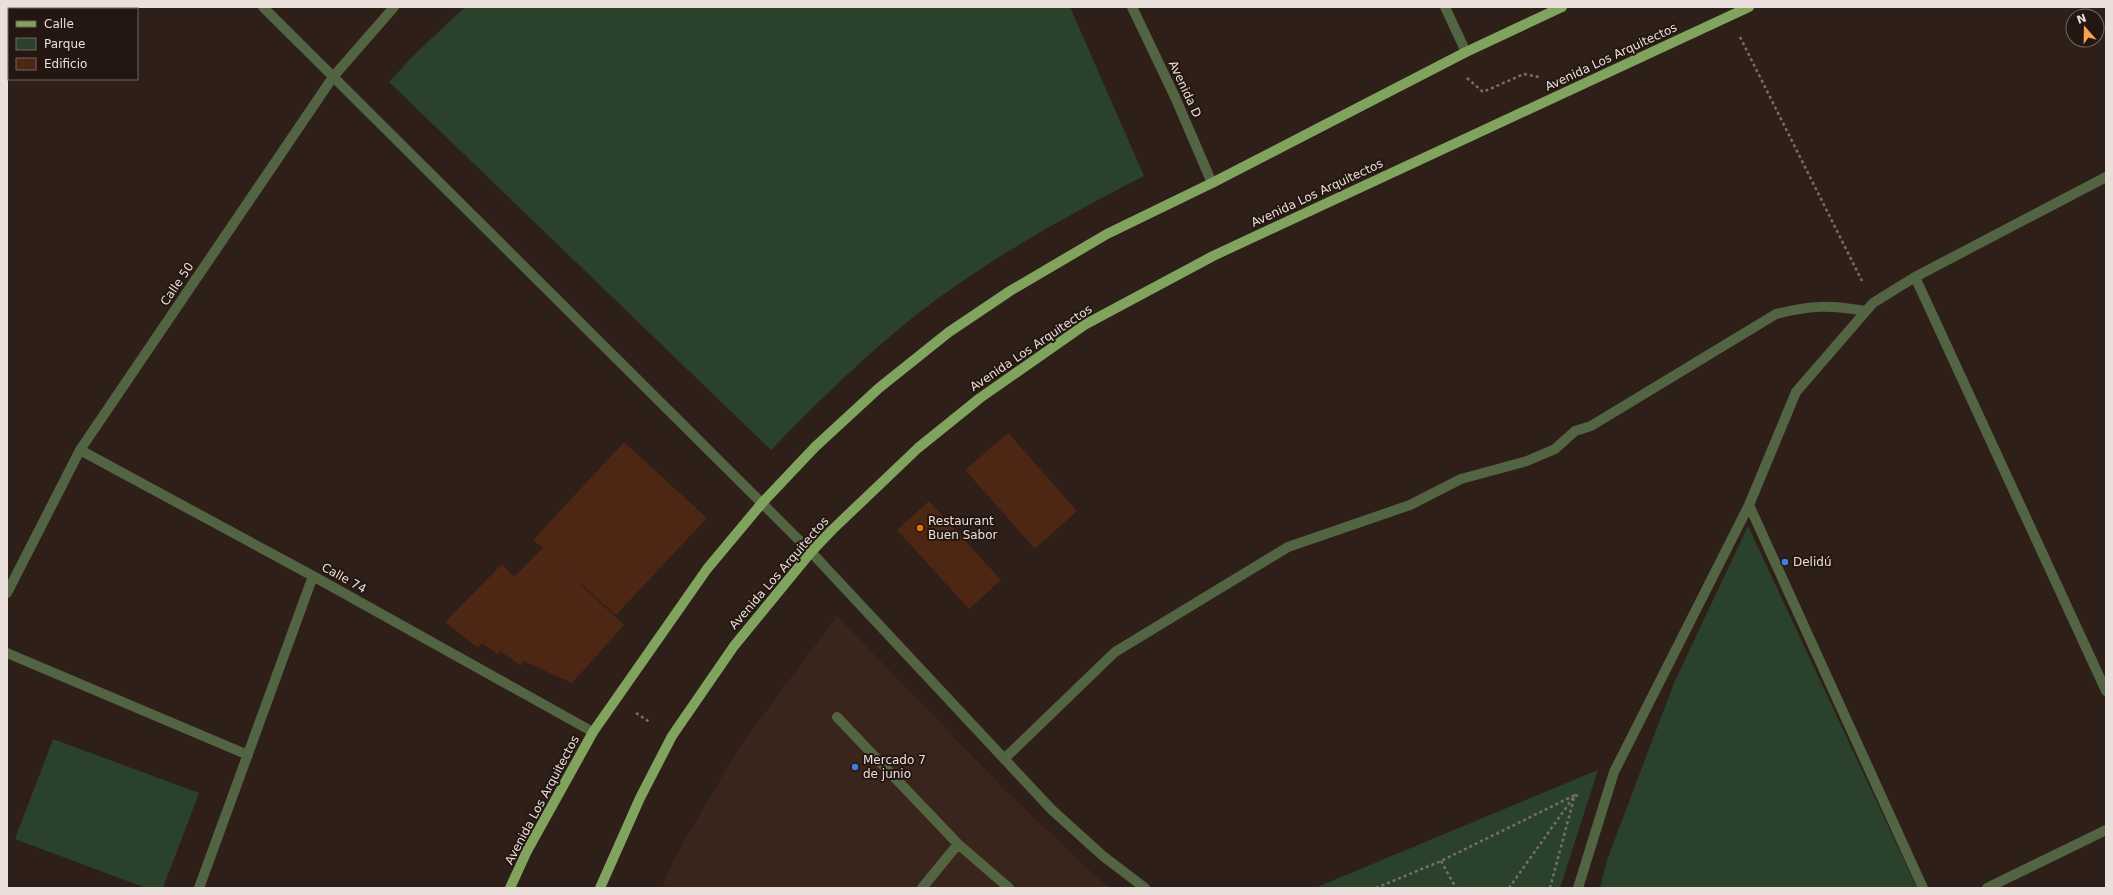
<svg xmlns="http://www.w3.org/2000/svg" width="2113" height="895" font-family="'DejaVu Sans',sans-serif">
  <style>
    .built { fill: #3a251c }
    .green { fill: #2a422c }
    .building { fill: #4d2614 }
    .lines { fill: none; stroke-linecap: round; stroke-linejoin: round }
    .path { stroke: #7a6c67; stroke-width: 2.5; stroke-dasharray: 3 3; stroke-linecap: butt }
    .minor { stroke: #526442; stroke-width: 10 }
    .major { stroke: #80a45d; stroke-width: 10 }
    .food-dot { fill: #e8710a; stroke: #241610; stroke-width: 1.5 }
    .shop-dot { fill: #3f7fe0; stroke: #241610; stroke-width: 1.5 }
    .labels { text-anchor: middle; dominant-baseline: central; stroke-width: 4; stroke-linejoin: round; paint-order: stroke }
    .street-label { font-size: 12px; fill: #eadfdb; stroke: #241610 }
    .poi-label { font-size: 12px; fill: #eadfdb; stroke: #241610; text-anchor: start }
  </style>
  <rect width="100%" height="100%" fill="#2e1f19"/>
  <path class="built" d="M837,616L1004,789L1103,883L1111,888H662L675,857L740,746Z"/>
  <path class="green" d="M465,7H1070L1144,176C1056,221 969,270 894,333C850,370 811,409 771,450L389,82L413,56Z
    M1748,526L1917,888H1600L1607,860L1674,683Z
    M53,739L199,793L163,888H146L15,839Z
    M1598,770L1560,888H1315Z"/>
  <path class="building" d="M1008,433L1077,511L1035,549L965,470Z
    M624,442L707,518L616,615L562,567L624,625L572,683L523,661L521,666L500,651L498,655L482,643L478,648L445,622L502,564L514,577L543,548L533,540Z
    M929,501L1001,580L969,609L897,530Z"/>
  <g class="lines">
    <path class="path" d="M1740,37L1862,281
      M1467,78L1483,92L1524,74L1539,77
      M636,713L651,723
      M1441,861L1456,888
      M1376,888L1441,861L1575,795
      M1509,888L1575,795L1580,797
      M1550,888L1574,798"/>
    <path class="minor" d="M263,7L811,552L1052,810L1103,856L1145,888
      M1132,7L1175,97L1212,183
      M1445,7L1466,52
      M19,9L21,7
      M7,24L9,22
      M1915,277L2106,691
      M80,450L313,576L593,732
      M1749,505L1923,888
      M7,593L80,450L333,77L394,7
      M7,653L248,755
      M837,717L958,844L1009,888
      M1004,759L1115,652L1288,547L1410,505L1461,479L1527,461L1555,449L1575,431L1591,426L1776,314C1813,305 1829,305 1866,311
      M199,888L313,576
      M922,888L958,844
      M1578,888L1614,772L1749,505L1796,392L1873,303L1915,277L2106,177
      M1987,888L2106,830"/>
    <path class="major" d="M510,888L527,851L593,732L707,569L762,503L815,447L879,388L949,332L1010,291L1107,234L1212,183L1466,52L1562,7
      M600,888L640,798L672,736L734,646L811,552L832,530L918,448L980,398L1086,324L1213,256L1749,7"/>
  </g>
  <circle class="food-dot" cx="920" cy="528" r="4"/>
  <g class="shop-dot">
    <circle cx="1785" cy="562" r="4"/>
    <circle cx="855" cy="767" r="4"/>
  </g>
  <g class="labels">
    <g class="street-label">
      <text transform="translate(1611 57) rotate(-25)">Avenida Los Arquitectos</text>
      <text transform="translate(1185 89) rotate(65)">Avenida D</text>
      <text transform="translate(1317 193) rotate(-25)">Avenida Los Arquitectos</text>
      <text transform="translate(177 284) rotate(-56)">Calle 50</text>
      <text transform="translate(1031 348) rotate(-34)">Avenida Los Arquitectos</text>
      <text transform="translate(779 573) rotate(-49)">Avenida Los Arquitectos</text>
      <text transform="translate(344 578) rotate(29)">Calle 74</text>
      <text transform="translate(542 800) rotate(-62)">Avenida Los Arquitectos</text>
    </g>
    <g class="poi-label">
      <text x="928" y="521">Restaurant<tspan x="928" dy="14">Buen Sabor</tspan></text>
      <text x="1793" y="562">Delidú</text>
      <text x="863" y="760">Mercado 7<tspan x="863" dy="14">de junio</tspan></text>
    </g>
  </g>
  <rect width="2113" height="895" fill="none" stroke="#eadfdb" stroke-width="16"/>
  <rect x="8" y="8" width="130" height="72" fill="#241610" stroke="#736661"/>
  <rect x="16" y="21" width="20" height="6" fill="#80a45d" stroke="#736661"/>
  <text x="44" y="28" font-size="12" fill="#eadfdb">Calle</text>
  <rect x="16" y="38" width="20" height="12" fill="#2a422c" stroke="#736661"/>
  <text x="44" y="48" font-size="12" fill="#eadfdb">Parque</text>
  <rect x="16" y="58" width="20" height="12" fill="#4d2614" stroke="#736661"/>
  <text x="44" y="68" font-size="12" fill="#eadfdb">Edificio</text>
  <g transform="translate(2085 28) rotate(340)"><circle r="19" fill="#241610" stroke="#736661"/>
  <path d="M0-3L7 15L0 10L-7 15Z" fill="#fb9e51"/>
  <text y="-6" font-size="11" font-weight="bold" text-anchor="middle" fill="#eadfdb">N</text>
  </g>
</svg>
